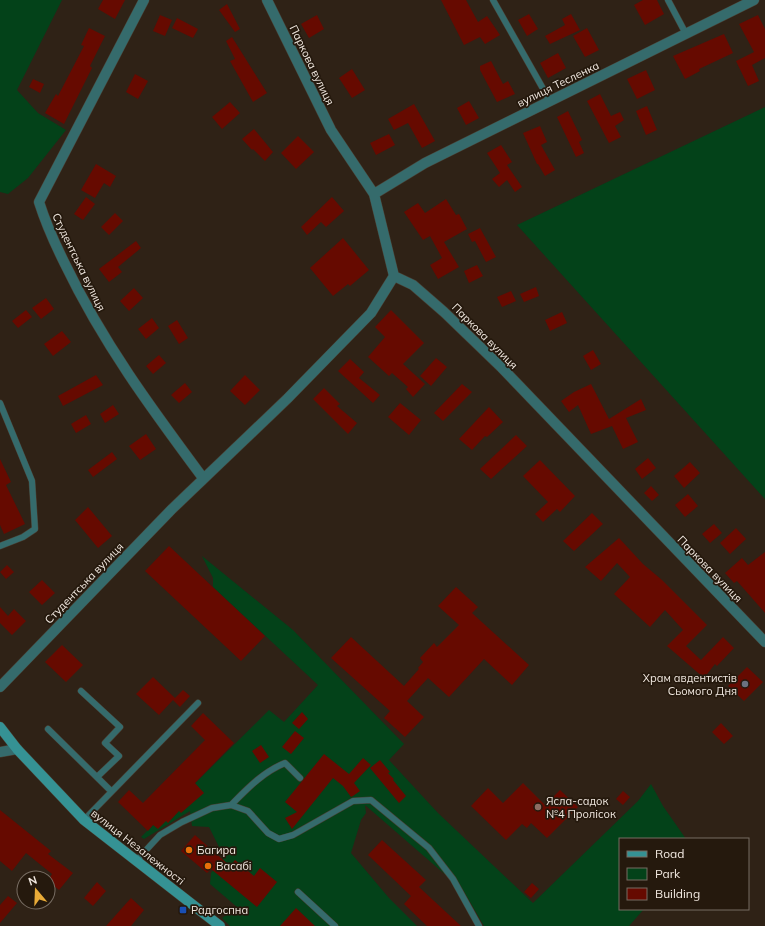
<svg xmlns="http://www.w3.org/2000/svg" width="765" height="926" font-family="Mulish,sans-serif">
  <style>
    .green { fill: #034219 }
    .building { fill: #660a00 }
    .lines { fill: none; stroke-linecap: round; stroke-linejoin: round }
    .service-casing { stroke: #4a3e32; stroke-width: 7 }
    .minor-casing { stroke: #4a3e32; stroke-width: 11 }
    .secondary-casing { stroke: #4a3e32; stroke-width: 11 }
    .service { stroke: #356b6c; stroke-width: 6 }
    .minor { stroke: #356b6c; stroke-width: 10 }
    .secondary { stroke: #359294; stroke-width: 10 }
    .worship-dot { fill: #6b7280; stroke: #25190d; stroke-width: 1.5 }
    .education-dot { fill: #8d6e63; stroke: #25190d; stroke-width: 1.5 }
    .food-dot { fill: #e8710a; stroke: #25190d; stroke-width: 1.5 }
    .transit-dot { fill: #1a4fb4; stroke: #25190d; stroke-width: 1.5 }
    .labels { text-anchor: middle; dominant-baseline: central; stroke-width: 3.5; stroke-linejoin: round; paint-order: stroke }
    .street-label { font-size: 11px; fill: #f2e9e1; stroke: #25190d }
    .poi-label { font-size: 11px; fill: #f2e9e1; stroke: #25190d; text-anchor: start }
  </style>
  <rect width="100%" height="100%" fill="#2f2216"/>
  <path class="green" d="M0,0H62L17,90L38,113L66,130L28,178L8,194L0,192Z
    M765,107V499L517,225Z
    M202,556L293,630L404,744L389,760L438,813L533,903L638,801L651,784L663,806L686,839H620V909H644L629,926H484L463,890L365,805L366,813L361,820L351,853L389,898L417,926H230L222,918L237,907L210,884L211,873L224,857L209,827L192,826L190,811L144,839L141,837L269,710L284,722L318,685L213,587V578Z"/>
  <path class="building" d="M103,0H125L115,19L98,9Z
    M441,0H466L478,22L487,16L500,35L485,44L480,37L464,45Z
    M643,0H657L664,14L645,25L634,5Z
    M227,4L240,29L235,32L219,10Z
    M529,14L538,29L527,36L518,20Z
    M571,14L580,30L550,44L545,36L565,25L562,19Z
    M160,15L172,20L165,36L153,31Z
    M317,15L324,29L309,38L301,24Z
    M758,15L765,29V58L752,65L759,81L748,86L736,61L754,52L739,24Z
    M177,18L198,29L193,38L172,28Z
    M89,28L105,36L90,66L92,68L64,124L45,113L56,94L58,96L84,46L81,45Z
    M587,28L599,50L585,57L573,36Z
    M724,34L733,53L699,69L700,71L685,79L673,56Z
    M232,37L267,93L253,102L230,61L235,59L226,41Z
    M558,53L566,68L548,78L540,63Z
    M491,61L503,84L508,81L515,94L497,102L480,70V66Z
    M352,69L365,90L352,98L339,78Z
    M646,70L655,90L637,99L627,79Z
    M135,74L148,81L138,99L126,92Z
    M33,79L44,84L40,93L29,87Z
    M600,94L611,116L620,112L624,120L615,126L621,137L609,143L587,101Z
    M469,101L479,118L466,125L457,108Z
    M230,102L240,113L222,129L212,117Z
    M414,104L435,141L422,148L408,123L394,130L388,119Z
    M647,106L657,130L646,135L636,111Z
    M568,111L582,140L579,142L584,153L576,157L557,117Z
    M540,126L547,142L541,145L555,170L545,176L538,164H537L523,133Z
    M254,129L273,152L265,161L253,149L252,150L242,139Z
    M389,134L395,145L376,155L370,143Z
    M298,136L314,152L296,169L281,153Z
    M501,145L512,162L507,165L522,187L515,192L507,180L499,187L492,179L500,173L487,153Z
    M96,164L116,176L110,187L104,183L95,198L81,190Z
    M86,197L95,204L83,220L74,214Z
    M332,197L344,211L326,227L321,222L307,235L301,227Z
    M446,199L456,215L459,214L467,229L444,242L459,267L438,279L430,265L442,258L430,236L423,240L404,212L418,203L425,213Z
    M115,213L123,221L109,235L101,227Z
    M480,228L496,257L486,262L475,241L472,242L468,234Z
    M343,238L369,270L350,286L348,284L333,296L310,268Z
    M136,241L141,248L118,267L122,272L109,282L99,269Z
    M477,265L483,276L469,283L464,271Z
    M536,287L539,296L524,302L520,294Z
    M134,288L143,298L129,311L120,301Z
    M511,291L516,301L502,307L497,297Z
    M46,298L54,309L41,319L32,308Z
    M26,310L32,317L18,328L12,321Z
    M391,310L424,343L403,364L425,384L413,397L406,389L408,387L392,373L389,376L368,357L385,337L375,327Z
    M562,312L567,323L550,331L545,320Z
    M152,318L159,328L146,339L138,329Z
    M177,320L188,338L179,344L168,326Z
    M62,331L71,342L53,356L44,344Z
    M593,350L601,364L591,370L583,356Z
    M159,355L166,363L153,374L146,366Z
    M436,358L447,367L431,386L420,376Z
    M350,359L364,372L359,378L380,395L373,403L338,371Z
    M96,375L103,385L63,406L58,396Z
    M245,375L260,390L245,405L230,391Z
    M185,383L192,392L179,403L171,395Z
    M462,384L472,392L443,421L434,413Z
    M591,384L609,419L641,399L646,410L626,418L638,442L623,449L612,426L591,434L578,405L569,412L561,401L574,392Z
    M324,388L340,404L337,406L357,423L348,434L313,399Z
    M400,403L421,420L409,435L388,417Z
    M113,405L119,414L105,423L100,414Z
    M489,407L503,422L487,437L485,436L472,450L459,439Z
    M86,415L91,424L76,433L71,424Z
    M146,434L156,449L140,460L129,446Z
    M516,435L527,446L491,479L480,469Z
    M112,452L117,459L93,477L88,470Z
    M648,458L656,468L642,479L635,469Z
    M0,459L11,482L6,485L25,524L4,534L0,525Z
    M540,460L575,496L560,512L557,509L543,522L535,514L548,502L523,476Z
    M690,462L700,473L684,488L674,476Z
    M651,486L659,495L652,501L644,493Z
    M688,494L698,506L685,517L675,505Z
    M88,507L112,536L98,548L75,520Z
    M592,513L603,524L574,551L563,541Z
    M714,524L722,533L710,543L702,534Z
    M736,528L746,539L730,554L720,543Z
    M619,538L643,564L662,580L707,625L686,646L701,660L723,637L734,648L717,666L715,664L704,678L667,646L683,630L665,610L650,627L614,594L630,577L617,563L601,581L585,567Z
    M169,546L265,636L241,661L145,571Z
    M765,552V613L737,581L734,583L725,573L742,558L748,565Z
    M7,565L14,572L6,579L0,572Z
    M42,580L55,593L42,605L29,592Z
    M456,587L478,607L472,613L529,665L512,685L484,659L449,697L428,678L407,701L424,717L405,737L384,718L390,711L331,658L351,637L404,686L419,669L418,668L423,662L420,658L434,643L437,647L459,625L438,606Z
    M0,607L8,616L14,609L26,621L12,635L0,623Z
    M62,645L83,665L66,682L45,662Z
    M747,667L763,682L744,701L728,686Z
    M153,677L175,698L183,690L190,696L180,707L173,700L159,715L136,694Z
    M302,712L308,719L299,729L292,723Z
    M203,713L234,743L195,783L204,793L181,813L179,811L168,823L166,821L158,829L153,825L148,831L118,802L129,790L143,803L205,740L191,726Z
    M721,723L733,736L724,744L712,732Z
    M295,731L304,738L291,754L282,747Z
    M261,745L269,757L260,763L252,751Z
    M324,754L349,774L363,758L371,765L354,783L360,791L353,796L351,797L343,786L333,778L292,829L285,818L297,812L285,802Z
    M380,760L390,772L388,773L394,779L393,780L406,796L399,803L370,768Z
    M523,783L545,805L560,790L578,807L547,838L531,823L527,828L522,824L506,840L471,806L488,788L503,803Z
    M623,791L630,797L623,805L616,799Z
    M0,810L51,851L48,854L73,873L59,890L48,881L52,874L26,853L12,871L0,861Z
    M195,835L230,866L235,860L254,876L260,868L277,882L257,907L211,869L207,873L181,851Z
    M382,840L426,880L419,887L461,926H427L404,904L411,896L368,855Z
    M97,882L106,891L93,906L84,898Z
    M532,883L539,889L531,898L524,892Z
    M8,896L17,903L0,923V905Z
    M131,898L144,910L131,926H106Z
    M296,908L315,926H280Z"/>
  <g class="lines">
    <g class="service-casing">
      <path id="service" d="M493,0L550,101
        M668,0L686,34
        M0,403L32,481L35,529L23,537L0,546
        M81,691L120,727L105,743L119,756L97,777
        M48,729L111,791
        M231,805C248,788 263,772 285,763L300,778
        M84,820L198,703
        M136,861L160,835L182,822L212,808L231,805L248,811L268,833L279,839L293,835L353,801L371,800L429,848L453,879L479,926
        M298,892L335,926"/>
    </g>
    <g class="minor-casing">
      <path id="minor" d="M144,0L39,202C46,224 55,244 65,264C103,343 151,408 203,478
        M267,0L331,130L374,194L394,276
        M374,194L425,163L754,0
        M394,276L413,285L444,312L501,367L765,642
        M0,687L172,509L287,399L371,313L394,276
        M0,752L17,749"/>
    </g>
    <g class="secondary-casing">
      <path id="secondary" d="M0,727L17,749L84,820L220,926"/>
    </g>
    <use href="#service" class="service"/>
    <use href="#minor" class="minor"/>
    <use href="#secondary" class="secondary"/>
  </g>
  <circle class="worship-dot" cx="745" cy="684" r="4"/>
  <circle class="education-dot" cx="538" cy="807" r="4"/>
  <g class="food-dot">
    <circle cx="189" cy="850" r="4"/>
    <circle cx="208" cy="866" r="4"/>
  </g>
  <rect class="transit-dot" x="179" y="906" width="8" height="8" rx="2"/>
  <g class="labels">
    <g class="street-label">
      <text transform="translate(312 65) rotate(64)">Паркова вулиця</text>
      <text transform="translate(558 84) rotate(-26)">вулиця Тесленка</text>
      <text transform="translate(79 262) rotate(64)">Студентська вулиця</text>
      <text transform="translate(485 336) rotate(45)">Паркова вулиця</text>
      <text transform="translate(710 569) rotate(46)">Паркова вулиця</text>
      <text transform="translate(84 583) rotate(-46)">Студентська вулиця</text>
      <text transform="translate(138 847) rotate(38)">вулиця Незалежності</text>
    </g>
    <g class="poi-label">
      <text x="737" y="678" text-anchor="end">Храм авдентистів<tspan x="737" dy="13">Сьомого Дня</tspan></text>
      <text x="546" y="801">Ясла-садок<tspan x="546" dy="13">№4 Пролісок</tspan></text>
      <text x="197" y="850">Багира</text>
      <text x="216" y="866">Васабі</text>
      <text x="191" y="910">Радгоспна</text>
    </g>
  </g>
  <rect x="619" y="838" width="130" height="72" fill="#25190d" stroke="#776c62"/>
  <rect x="627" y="851" width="20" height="6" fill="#359294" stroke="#776c62"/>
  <text x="655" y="858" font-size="12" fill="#f2e9e1">Road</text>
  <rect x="627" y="868" width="20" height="12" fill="#034219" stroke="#776c62"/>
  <text x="655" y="878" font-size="12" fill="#f2e9e1">Park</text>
  <rect x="627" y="888" width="20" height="12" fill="#660a00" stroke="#776c62"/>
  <text x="655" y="898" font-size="12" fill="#f2e9e1">Building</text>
  <g transform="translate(36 890) rotate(341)"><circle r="19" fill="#25190d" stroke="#776c62"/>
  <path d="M0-3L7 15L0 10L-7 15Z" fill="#e9ab38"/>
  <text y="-6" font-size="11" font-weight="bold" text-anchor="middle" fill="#f2e9e1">N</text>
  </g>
</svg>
